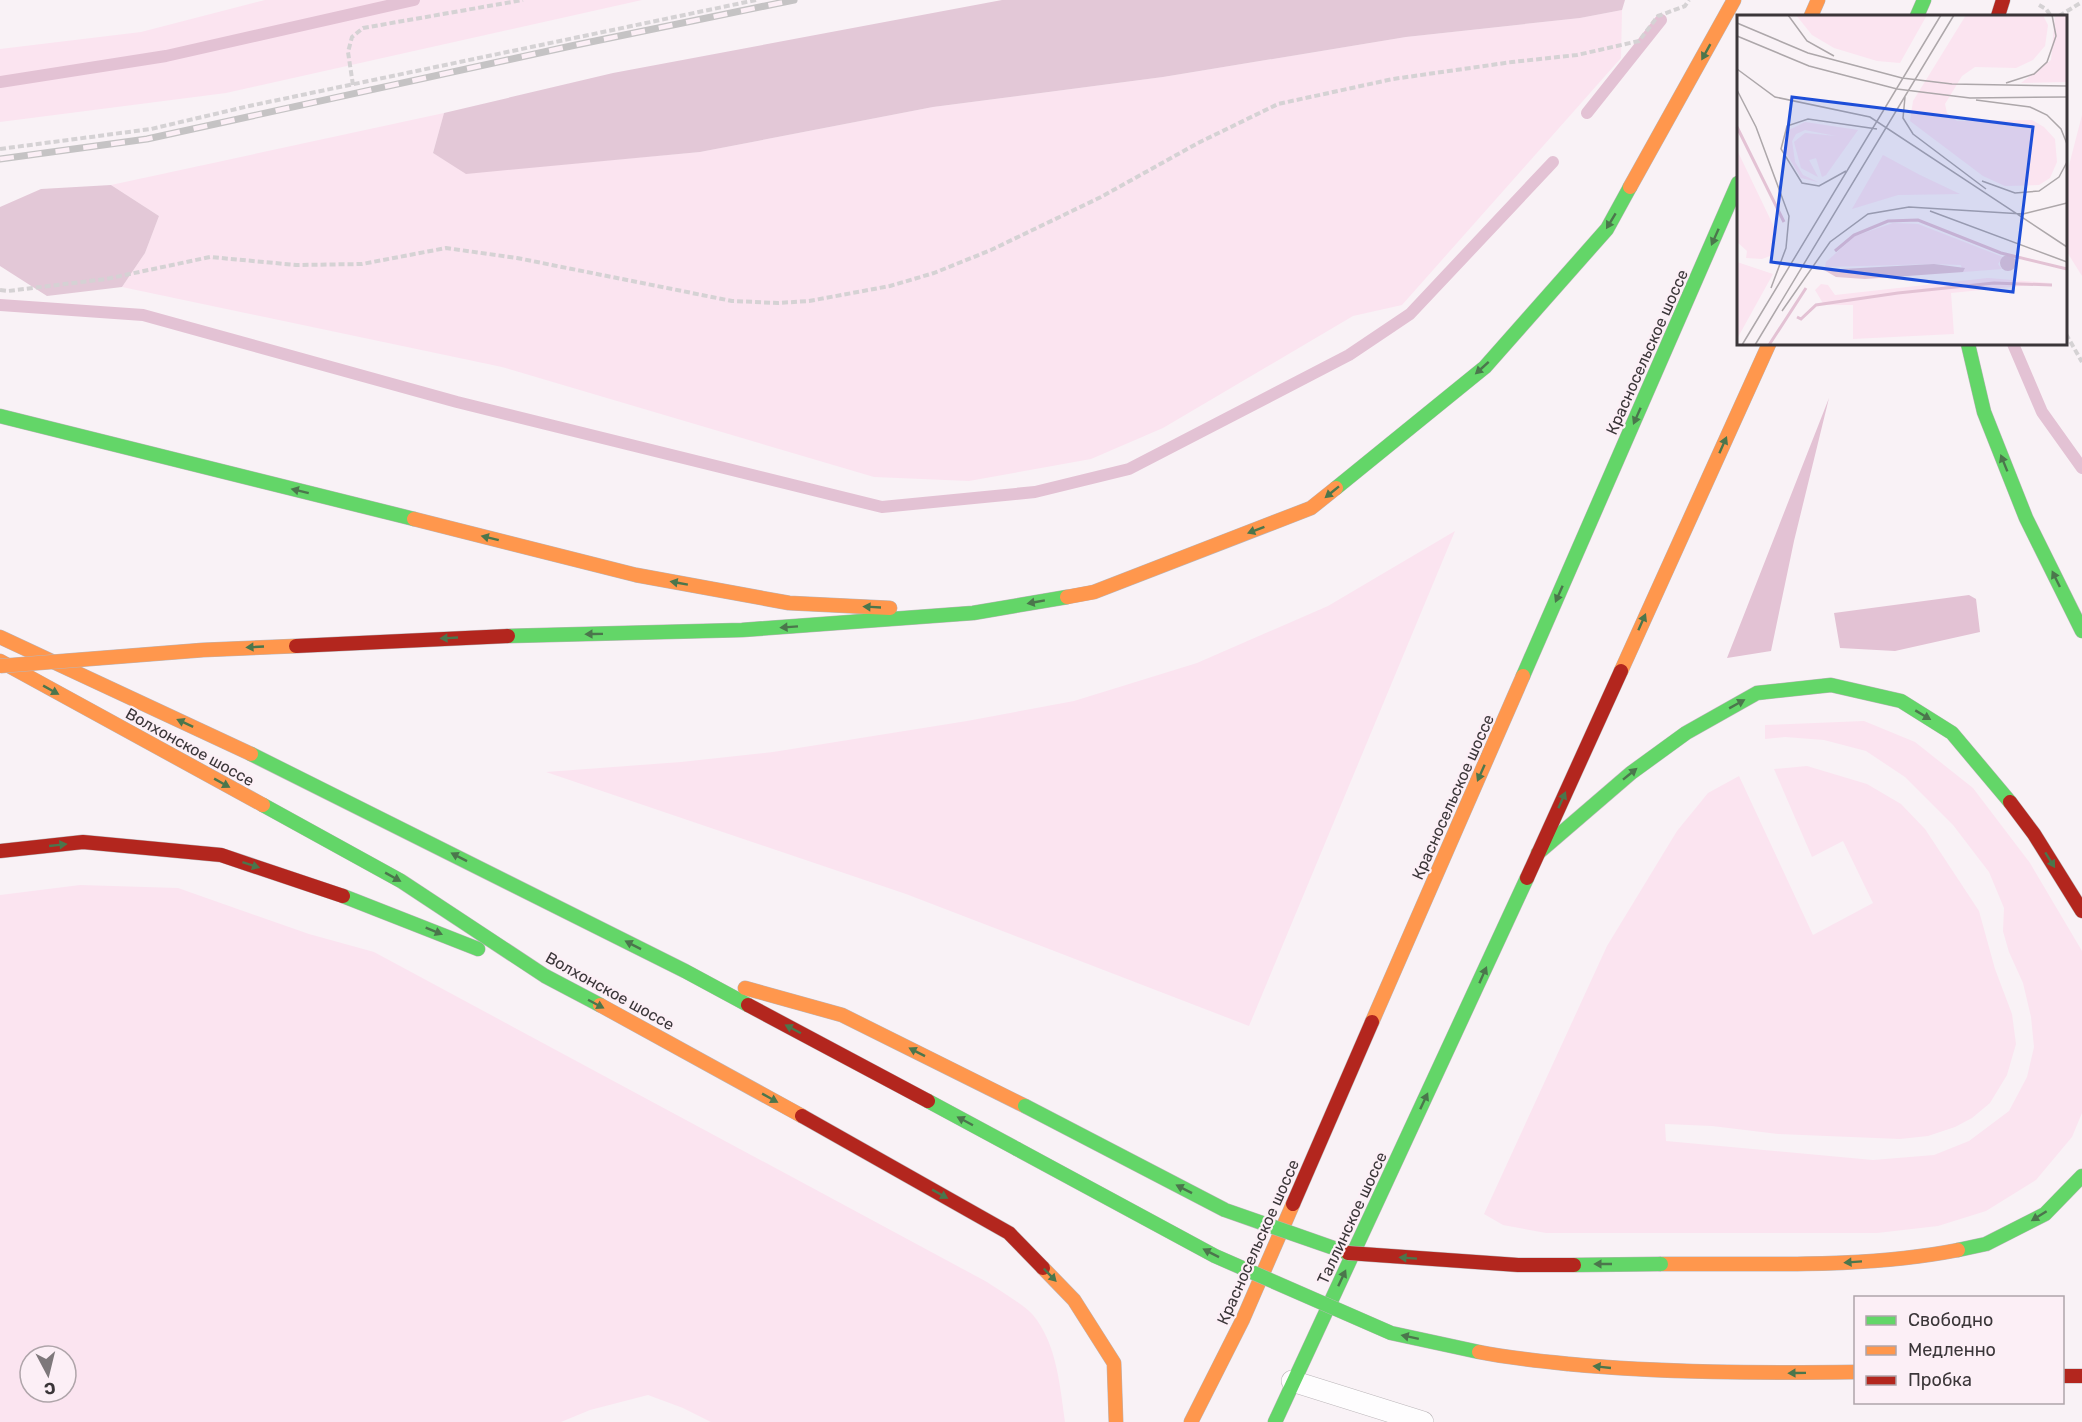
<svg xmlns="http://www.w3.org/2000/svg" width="2082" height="1422" font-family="Rubik,sans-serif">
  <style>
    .green { fill: #fbe4f0; fill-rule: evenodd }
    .forest { fill: #e3c8d7 }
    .water { fill: #e3c2d4 }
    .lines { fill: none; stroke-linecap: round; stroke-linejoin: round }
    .stream { stroke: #e3c2d4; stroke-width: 12 }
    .lane-casing { stroke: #bbb6b9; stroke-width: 22 }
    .fast-casing { stroke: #bbb6b9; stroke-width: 15 }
    .slow-casing { stroke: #bbb6b9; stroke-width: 15 }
    .jam-casing { stroke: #bbb6b9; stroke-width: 15 }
    .path { stroke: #d5d2d4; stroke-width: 4; stroke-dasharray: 6 3; stroke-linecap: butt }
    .lane { stroke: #fefdfe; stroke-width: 21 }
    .fast { stroke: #63d668; stroke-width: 14 }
    .slow { stroke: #ff974d; stroke-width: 14 }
    .jam { stroke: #b3261e; stroke-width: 14 }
    .rail-casing { stroke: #c5c3c4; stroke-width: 7 }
    .rail { stroke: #fceff6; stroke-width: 4.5; stroke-dasharray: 14; stroke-linecap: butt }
    .fast-bridge-casing { stroke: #bbb6b9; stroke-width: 15; stroke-linecap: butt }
    .slow-bridge-casing { stroke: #bbb6b9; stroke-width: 15; stroke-linecap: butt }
    .jam-bridge-casing { stroke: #bbb6b9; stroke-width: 15; stroke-linecap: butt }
    .fast-bridge { stroke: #63d668; stroke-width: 14 }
    .slow-bridge { stroke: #ff974d; stroke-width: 14 }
    .jam-bridge { stroke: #b3261e; stroke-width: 14 }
    .oneway { fill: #4b764c }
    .labels { text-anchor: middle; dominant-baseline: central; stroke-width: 4.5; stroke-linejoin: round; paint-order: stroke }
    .street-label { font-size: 16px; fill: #3b3639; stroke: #fceff6 }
    .inset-river { fill: none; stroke: #e3c2d4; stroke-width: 3 }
    .inset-road { fill: none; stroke: #ada7aa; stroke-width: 1.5 }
    .view { fill: #1d4ed8; fill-opacity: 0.15; stroke: #1d4ed8; stroke-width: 3 }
    .inset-edge { fill: none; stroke: #3b3639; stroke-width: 3 }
  </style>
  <rect width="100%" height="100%" fill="#f9f2f6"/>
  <path class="green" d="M265,0H642L226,93L0,122V49L141,32Z
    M1622,10L1621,58L1402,305L1353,316L1163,428L1091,459L969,481L874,477L502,367L122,287L145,253L159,216L111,185L444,113L433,153L466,173L700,152L933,107L1163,77L1406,37L1580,18Z
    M2082,115V276L2067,252L2066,177Z
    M1455,531L1249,1026L906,894L546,772L681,762L773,752L967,721L1074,701L1197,663L1328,606Z
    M1864,721L1915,742L1973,788L2030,863L2082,951V1113L2072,1137L2036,1180L1986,1211L1938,1226L1877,1233H1546L1503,1225L1484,1214L1607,946L1677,831L1708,793L1739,776L1813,935L1873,903L1843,841L1812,857L1774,769L1807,766L1867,784L1901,804L1925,829L1979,911L1995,969L2012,1014L2016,1044L2007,1075L1990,1103L1972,1118L1955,1127L1928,1136L1900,1139L1778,1134L1712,1126L1665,1124L1666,1141L1873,1160L1934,1155L1969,1141L2009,1111L2027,1077L2034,1047L2031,1017L2023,983L2009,952L2003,931L2004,908L1989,872L1953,825L1905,777L1866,751L1824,740L1785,737L1765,739V725Z
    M80,885L178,888L309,934L374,952L987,1282C1000,1291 1023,1304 1033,1315C1057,1344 1060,1387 1065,1422H711L683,1408L648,1395L590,1410L561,1422H0V895ZM30,1356H66V1392H30Z"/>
  <path class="forest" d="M1002,0H1625L1622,10L1580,18L1406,37L1163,77L933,107L700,152L466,174L433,153L444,113L613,73Z
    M111,185L159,216L145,253L122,287L47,296L0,266V207L41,189Z"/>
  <path class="water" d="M1829,398L1794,541L1771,651L1727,658Z
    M1969,595L1976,599L1980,632L1895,651L1840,648L1834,613Z"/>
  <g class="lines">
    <path class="stream" d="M0,82L166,56L414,0
      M1587,113L1661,20
      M0,305L143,315L457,402L882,507L1035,492L1129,469L1349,355L1410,314L1553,162
      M2013,344L2042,412L2082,468"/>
    <g class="lane-casing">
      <path id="lane" d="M1292,1381L1423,1422"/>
    </g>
    <g class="fast-casing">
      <path id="fast" d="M1917,16L1924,0
        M1968,344L1984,412L2026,518L2082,631
        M0,416L414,519
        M1336,488L1485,367L1607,229L1630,187
        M508,636L742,630L973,613L1067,597
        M1523,676L1738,183
        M251,754L685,971L748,1005
        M263,805L401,881L545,976L600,1005
        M1538,853L1631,773L1686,733L1757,693L1831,685L1901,701L1952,733L2010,802
        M343,896L478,949
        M928,1101L1017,1149
        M1958,1250L1986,1244L2045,1214L2082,1176
        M1275,1422L1527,878"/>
    </g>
    <g class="slow-casing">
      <path id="slow" d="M1811,16L1818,0
        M1630,187L1734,0
        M414,519L636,575L789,603L890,608
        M1067,597L1094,592L1311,508L1336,488
        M0,637L251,754
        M0,661L263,805
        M1621,671L1769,344
        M745,988L842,1015L1025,1106
        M600,1005L802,1116
        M1372,1022L1523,676
        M1661,1264C1760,1263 1861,1269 1958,1250
        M1043,1268L1074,1300L1114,1363L1116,1422
        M1191,1422L1243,1319L1293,1204"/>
    </g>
    <g class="jam-casing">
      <path id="jam" d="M1998,16L2003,0
        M2010,802L2034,834L2082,911
        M0,851L83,842L221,855L343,896
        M1527,878L1621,671
        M748,1005L928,1101
        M802,1116L1009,1233L1043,1268
        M1293,1204L1372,1022
        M2062,1376H2082"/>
    </g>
    <path class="path" d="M2039,5L2046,9L2051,16
      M2059,16L2082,2
      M353,85L348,52L352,37L363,28L523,0
      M0,149L151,129L249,106L756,0
      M0,290L8,291L106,279L210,257L296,265L362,264L446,248L517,258L732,301L778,303L809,301L890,286L934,273L991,250L1101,197L1198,143L1278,104L1393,79L1512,62L1577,55L1639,41L1658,16L1685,6L1689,0
      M2066,334L2082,362"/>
    <use href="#lane" class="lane"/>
    <use href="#fast" class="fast"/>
    <use href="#slow" class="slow"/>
    <use href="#jam" class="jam"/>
    <g class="rail-casing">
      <path id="rail" d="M0,159L147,139L571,46L794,0"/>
    </g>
    <use href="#rail" class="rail"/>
    <g class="fast-bridge-casing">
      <path id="fast-bridge" d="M1025,1106L1225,1210L1348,1253
        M1017,1149L1215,1256L1391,1333L1479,1352
        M1574,1265L1661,1264"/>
    </g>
    <g class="slow-bridge-casing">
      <path id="slow-bridge" d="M0,666L203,650L296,646
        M1479,1352C1508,1358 1539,1361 1569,1364C1664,1373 1760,1373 1856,1372"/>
    </g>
    <g class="jam-bridge-casing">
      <path id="jam-bridge" d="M296,646L508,636
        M1348,1253L1518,1265H1574"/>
    </g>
    <use href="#fast-bridge" class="fast-bridge"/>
    <use href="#slow-bridge" class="slow-bridge"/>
    <use href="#jam-bridge" class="jam-bridge"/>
  </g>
  <defs><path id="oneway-solid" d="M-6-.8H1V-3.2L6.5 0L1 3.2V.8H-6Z" transform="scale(1.5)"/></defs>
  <g class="oneway">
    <use href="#oneway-solid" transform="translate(1706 52) rotate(119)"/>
    <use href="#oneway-solid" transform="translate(1611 221) rotate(121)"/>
    <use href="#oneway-solid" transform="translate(1715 237) rotate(114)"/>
    <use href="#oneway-solid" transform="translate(1482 368) rotate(138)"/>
    <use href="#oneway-solid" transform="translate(1637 416) rotate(114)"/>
    <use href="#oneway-solid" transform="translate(1723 445) rotate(-66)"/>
    <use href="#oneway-solid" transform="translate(2004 463) rotate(-112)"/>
    <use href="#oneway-solid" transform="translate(300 491) rotate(-166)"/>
    <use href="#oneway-solid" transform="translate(1332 492) rotate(141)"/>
    <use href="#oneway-solid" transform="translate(1256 530) rotate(159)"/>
    <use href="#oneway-solid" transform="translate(490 538) rotate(-166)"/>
    <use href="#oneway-solid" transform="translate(2056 579) rotate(-116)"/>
    <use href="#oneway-solid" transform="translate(679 583) rotate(-170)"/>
    <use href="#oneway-solid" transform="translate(1559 594) rotate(114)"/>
    <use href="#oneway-solid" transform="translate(1036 602) rotate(170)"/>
    <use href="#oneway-solid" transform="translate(872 607) rotate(-177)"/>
    <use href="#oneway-solid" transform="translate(1642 622) rotate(-66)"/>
    <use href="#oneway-solid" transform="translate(789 627) rotate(176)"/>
    <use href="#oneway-solid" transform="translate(594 634) rotate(179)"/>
    <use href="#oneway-solid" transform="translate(449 638) rotate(177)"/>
    <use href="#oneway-solid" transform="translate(255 647) rotate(177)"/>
    <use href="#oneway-solid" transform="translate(51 690) rotate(29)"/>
    <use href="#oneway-solid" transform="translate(1737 704) rotate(-29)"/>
    <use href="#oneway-solid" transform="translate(1923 715) rotate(31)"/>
    <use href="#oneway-solid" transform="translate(185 723) rotate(-155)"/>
    <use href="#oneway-solid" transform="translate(1481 773) rotate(114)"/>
    <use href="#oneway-solid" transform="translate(1630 774) rotate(-39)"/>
    <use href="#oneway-solid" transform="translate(222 783) rotate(29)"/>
    <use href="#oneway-solid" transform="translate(1562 800) rotate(-66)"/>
    <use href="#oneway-solid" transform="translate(58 845) rotate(-6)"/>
    <use href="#oneway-solid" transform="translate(459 857) rotate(-153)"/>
    <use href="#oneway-solid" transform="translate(2050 860) rotate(58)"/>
    <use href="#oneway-solid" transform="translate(251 865) rotate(18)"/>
    <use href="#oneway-solid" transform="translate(393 877) rotate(29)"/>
    <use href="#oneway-solid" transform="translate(434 931) rotate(22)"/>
    <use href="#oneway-solid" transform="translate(633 945) rotate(-153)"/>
    <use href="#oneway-solid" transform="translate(1483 975) rotate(-66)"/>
    <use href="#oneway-solid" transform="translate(596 1004) rotate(28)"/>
    <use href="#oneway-solid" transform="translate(793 1029) rotate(-152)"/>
    <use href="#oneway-solid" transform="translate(917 1052) rotate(-153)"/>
    <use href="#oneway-solid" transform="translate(770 1098) rotate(29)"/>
    <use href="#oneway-solid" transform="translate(1424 1101) rotate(-65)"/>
    <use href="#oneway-solid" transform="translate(965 1121) rotate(-152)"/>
    <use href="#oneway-solid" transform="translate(1184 1189) rotate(-153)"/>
    <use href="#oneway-solid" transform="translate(940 1194) rotate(29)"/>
    <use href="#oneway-solid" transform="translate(2039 1216) rotate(148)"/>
    <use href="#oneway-solid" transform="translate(1211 1253) rotate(-153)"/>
    <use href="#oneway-solid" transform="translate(1408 1258) rotate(-176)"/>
    <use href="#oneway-solid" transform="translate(1853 1262) rotate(176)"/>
    <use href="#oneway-solid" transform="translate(1603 1264) rotate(180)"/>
    <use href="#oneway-solid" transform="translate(1050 1275) rotate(46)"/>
    <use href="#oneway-solid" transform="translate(1342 1278) rotate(-65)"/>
    <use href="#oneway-solid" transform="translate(1410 1337) rotate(-168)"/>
    <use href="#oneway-solid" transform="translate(1602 1367) rotate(-174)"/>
    <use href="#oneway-solid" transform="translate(1797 1373) rotate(179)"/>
  </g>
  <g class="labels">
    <g class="street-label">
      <text transform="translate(1647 352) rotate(-66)">Красносельское шоссе</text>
      <text transform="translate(190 747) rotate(29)">Волхонское шоссе</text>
      <text transform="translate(1453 797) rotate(-66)">Красносельское шоссе</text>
      <text transform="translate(610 991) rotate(29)">Волхонское шоссе</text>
      <text transform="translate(1352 1218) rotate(-65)">Таллинское шоссе</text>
      <text transform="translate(1258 1242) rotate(-66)">Красносельское шоссе</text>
    </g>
  </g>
  <g transform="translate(1737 15)">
    <rect width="330" height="330" fill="#f9f2f6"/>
    <path d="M59,0H190L163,48L140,46L97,33L75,20ZM229,0H306L311,10L308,31L296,45L279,53L238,52L225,61L208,89L210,98L220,106L295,105L307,112L318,124L320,147L313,163L302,170L268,171L246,161L173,106L176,86ZM318,0H330V67L284,68L314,45ZM68,107L121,115L89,160L85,162L79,143L72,145L81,162L64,153L57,127L68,118L99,121L68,115L59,119L55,126L58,147L66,160L81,167L64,163L48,136L52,115ZM0,135L40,218L33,241L25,244L9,243L10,236L0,227ZM146,140L183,160L223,179L161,180L115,194ZM156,208L181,209L266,242L261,249L265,254L226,257L224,250L197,249L88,252L89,247L118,221ZM0,247L36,259L0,324ZM251,263L314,268L214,278L217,319L116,324V290H87L78,275L84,269L91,270L98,280Z" fill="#fbe4f0"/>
    <path d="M263 248a8 8 0 1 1 16 0a8 8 0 1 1-16 0ZM197,249L228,253L226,257L128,264L99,262L87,255Z" fill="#e3c8d7"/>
    <path class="inset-river" d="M0,112L47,207M98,236L117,220L151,206L181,205L264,238L330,254M60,302L64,304L79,290L161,278L257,268L315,270M32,330L69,273"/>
    <path class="inset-road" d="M51,0L70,26L97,41M0,8L71,38L165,63L215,69L330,71M0,21L72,51L160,74L233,83L330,82M0,54L38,82L133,102L330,232M269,68L297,59L310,47L319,21L315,0M0,75L19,112L52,201L49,233L34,273M168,82L166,103L176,119L249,174M239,85L293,92L310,100L324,114L330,129M109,156L82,171L65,168L44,134L50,111L71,104L140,114M245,166L278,178L302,176L322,162L330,147M193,196L330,247M45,296L93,227L131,199L172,192L286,199L330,188M5,330L204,0M18,330L217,0"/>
    <path class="view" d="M55,82L296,112L276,277L34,247Z"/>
    <rect width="330" height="330" class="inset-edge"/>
  </g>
  <rect x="1854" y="1296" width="210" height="108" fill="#fceff6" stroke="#afa5aa" stroke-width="1.5"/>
  <rect x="1866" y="1316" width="30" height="9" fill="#63d668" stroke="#afa5aa" stroke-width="1.5"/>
  <text x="1908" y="1326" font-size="18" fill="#3b3639">Свободно</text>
  <rect x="1866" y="1346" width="30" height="9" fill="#ff974d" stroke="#afa5aa" stroke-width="1.5"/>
  <text x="1908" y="1356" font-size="18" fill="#3b3639">Медленно</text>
  <rect x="1866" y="1376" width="30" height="9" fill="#b3261e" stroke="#afa5aa" stroke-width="1.5"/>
  <text x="1908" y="1386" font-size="18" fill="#3b3639">Пробка</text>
  <g transform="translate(48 1374) rotate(173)"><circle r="28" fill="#fceff6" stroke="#afa5aa" stroke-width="1.5"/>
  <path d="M0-4.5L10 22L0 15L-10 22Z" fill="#7e787b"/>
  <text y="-9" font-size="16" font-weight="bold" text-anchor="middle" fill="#3b3639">С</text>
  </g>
</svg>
